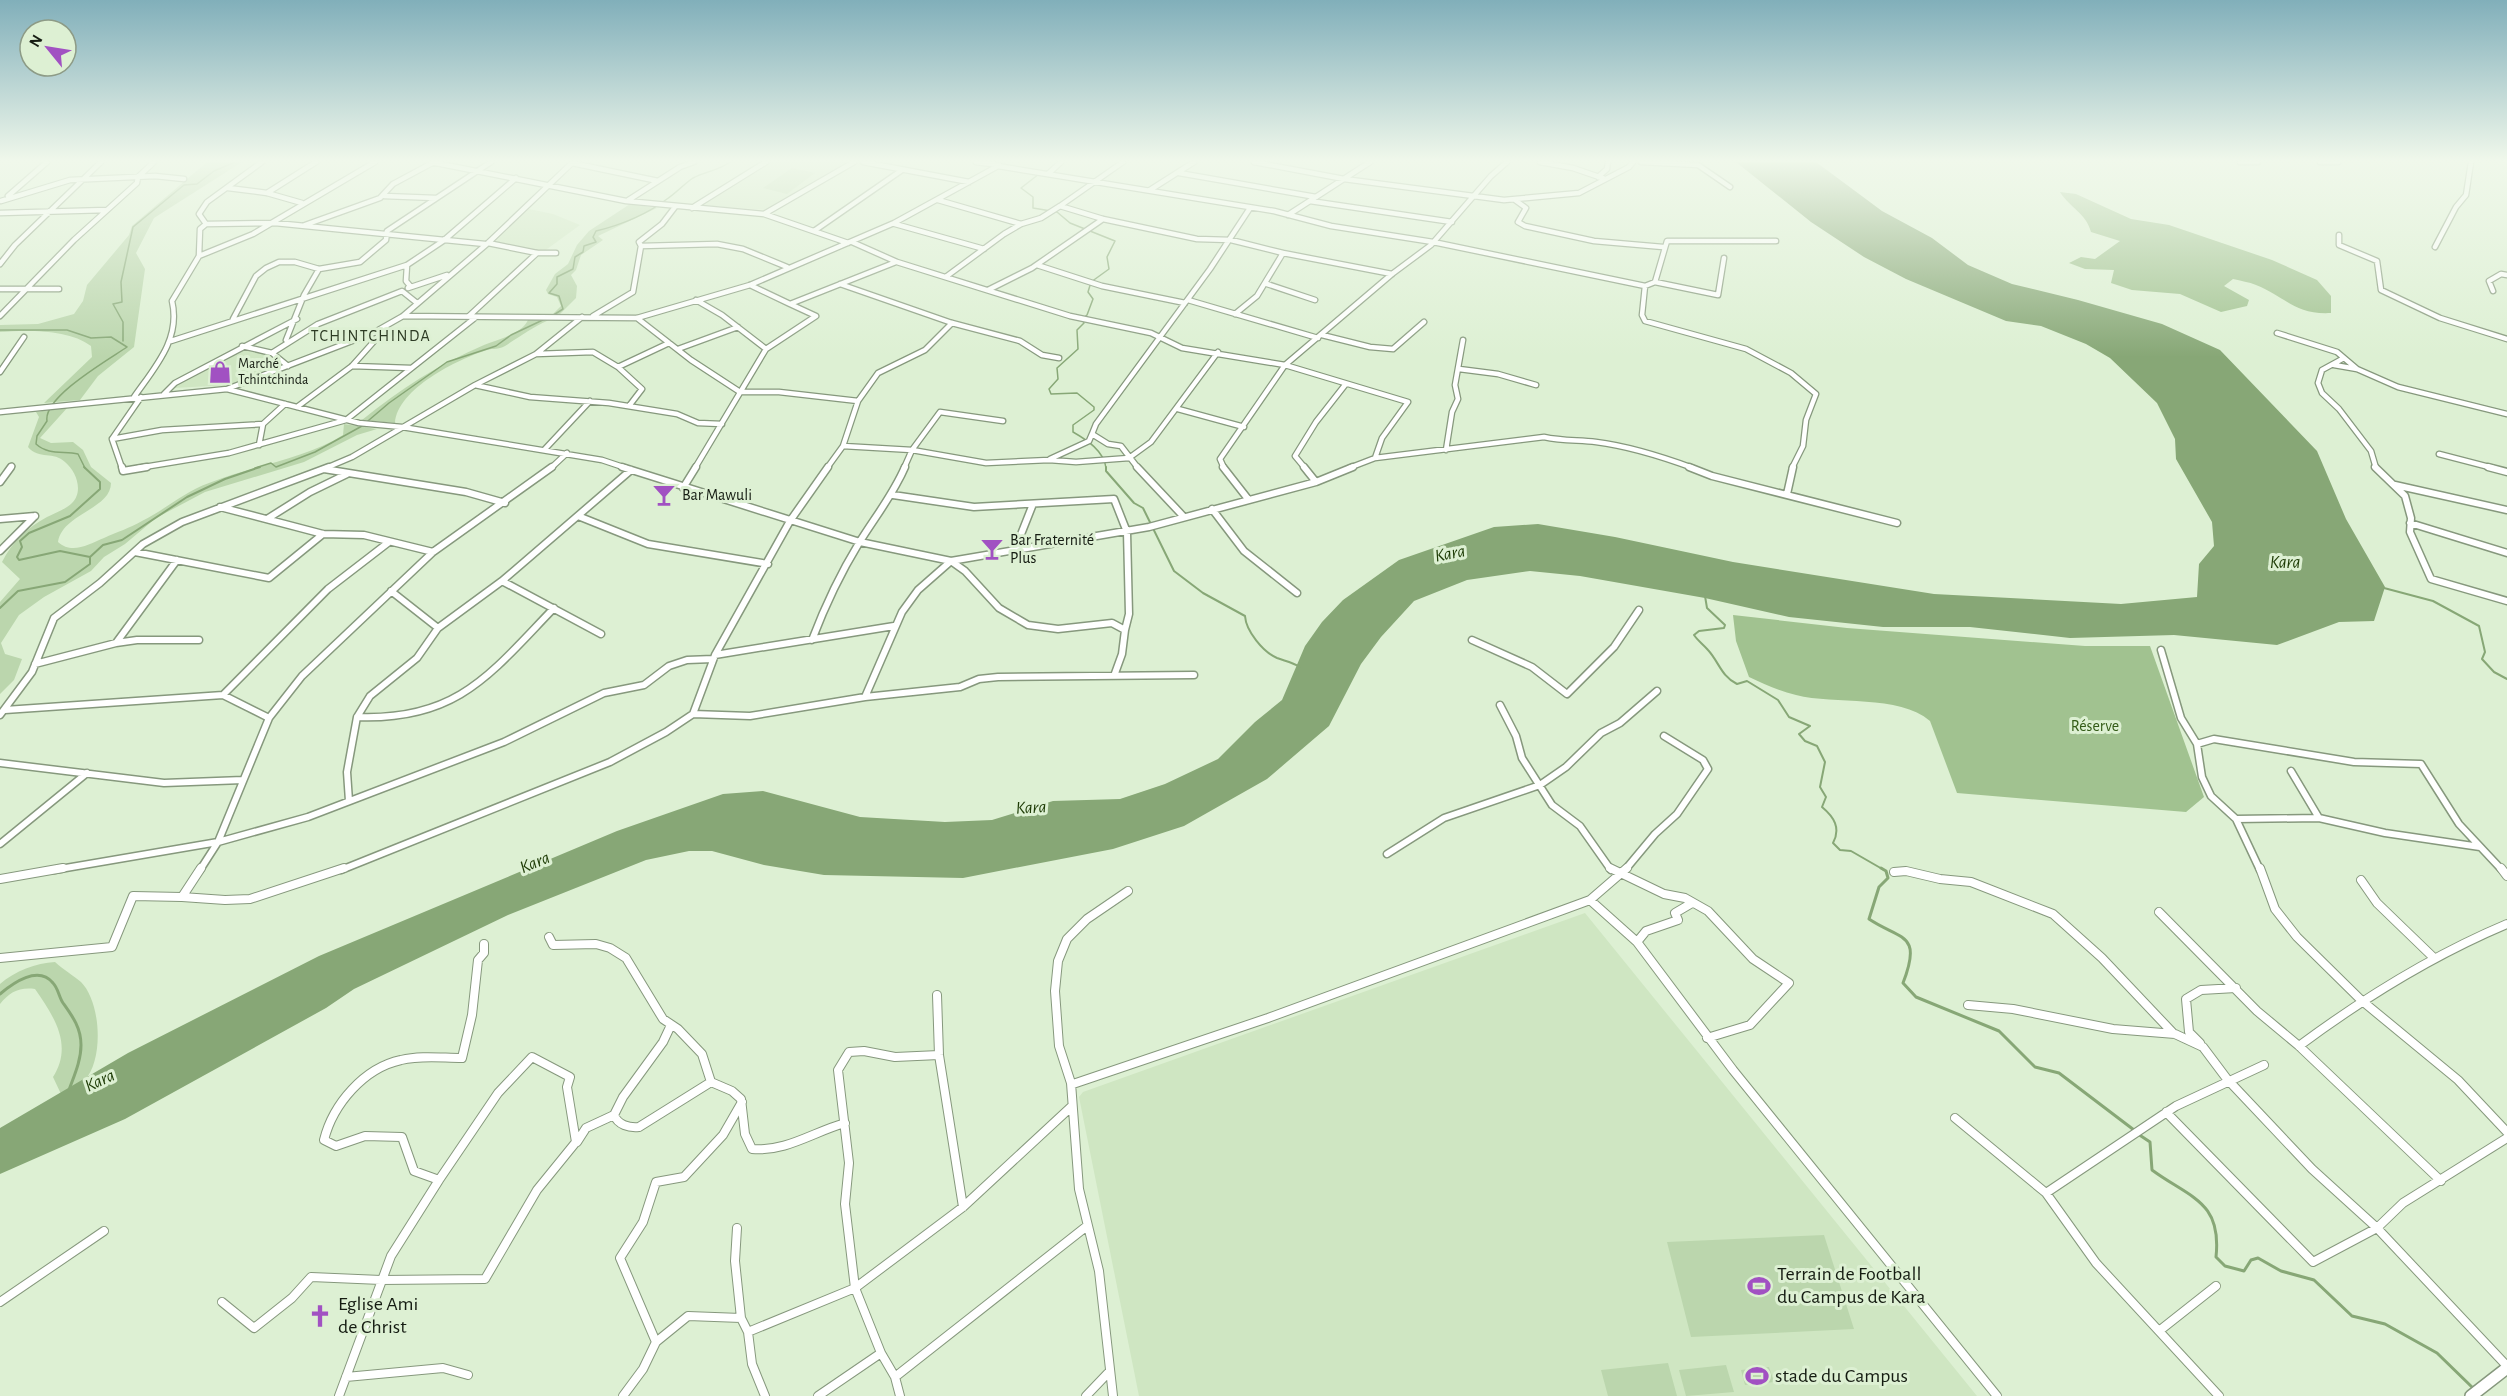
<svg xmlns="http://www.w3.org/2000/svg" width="2507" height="1396" font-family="'Alegreya Sans',sans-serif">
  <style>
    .built { fill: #cfe6c2 }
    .green { fill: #bbd6ad }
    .forest { fill: #a1c290 }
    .water { fill: #87a776 }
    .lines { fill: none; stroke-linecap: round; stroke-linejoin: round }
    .stream-far2 { stroke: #87a776; stroke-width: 1.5 }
    .stream-far1 { stroke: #87a776; stroke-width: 2 }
    .stream { stroke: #87a776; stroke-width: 3 }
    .street-far2-casing { stroke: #86987d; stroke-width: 7 }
    .street-far1-casing { stroke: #86987d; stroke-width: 9 }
    .street-casing { stroke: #86987d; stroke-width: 10 }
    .secondary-casing { stroke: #86987d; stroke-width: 14 }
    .street-far2 { stroke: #fff; stroke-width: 4.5 }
    .street-far1 { stroke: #fff; stroke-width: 6 }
    .street { stroke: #fff; stroke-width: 8 }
    .secondary { stroke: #fff; stroke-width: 11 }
    .labels { text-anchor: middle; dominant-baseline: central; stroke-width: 6; stroke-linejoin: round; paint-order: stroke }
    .far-poi-label { font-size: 14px; fill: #151c12; stroke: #ddf0d3; text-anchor: start }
    .far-quarter-label { font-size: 16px; letter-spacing: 1.5px; fill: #2d3b24; stroke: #ddf0d3 }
    .poi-label { font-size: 16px; fill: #151c12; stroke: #ddf0d3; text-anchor: start }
    .park-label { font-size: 16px; fill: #345c17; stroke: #ddf0d3 }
    .water-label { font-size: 18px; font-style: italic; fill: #1d3b05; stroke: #ddf0d3 }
    .near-poi-label { font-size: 20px; fill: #151c12; stroke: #ddf0d3; text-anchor: start }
  </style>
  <rect width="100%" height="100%" fill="#ddf0d3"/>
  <path class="built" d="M768,162H852L767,210L699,205Z
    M529,209L553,214L580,225L543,252L492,242Z
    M240,349L267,355L279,367L228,385L174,388L178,384Z
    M1585,913L1977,1396H1139L1079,1097L1083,1092Z"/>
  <path class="green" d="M207,162H242L154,218L136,253L145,269L134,347L98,376L80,400L44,403L92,357L91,346C69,329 26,330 0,332V325L38,324L74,314L83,301L87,285L129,235L132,226Z
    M792,168L815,173L787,194L763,188Z
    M630,204L657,208L598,236L603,240L581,255L576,270L571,275L577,286L576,298L560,314H553L561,306L557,297L548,294L546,290L555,274L568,264L577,245L589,231Z
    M528,320H549C533,327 519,337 505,346C498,350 493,348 487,350C458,359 397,389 395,423L362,420C400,389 439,364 484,345C498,339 521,335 528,320Z
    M68,407L40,438L51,443L73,442L83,450L91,467L111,483C111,509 62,514 58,542C72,555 89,544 104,538C117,532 130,528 142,521C166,509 184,492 209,483C253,465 303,460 343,435L344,424L377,429L357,435L304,462L205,492L156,518L125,544L104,557L91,571L44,597L19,615L1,643L5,654L22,659L14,680L0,694V602L20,579L2,562C12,542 27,528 47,517C55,513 66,509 72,503C84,491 76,471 65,462C54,451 39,460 28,447L39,417L36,412Z
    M55,962C64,970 74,976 81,982C101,1002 104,1059 85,1080C80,1086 68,1090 61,1094L53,1077C73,1045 55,1018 35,989C19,987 10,992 0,1004V984C15,971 36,963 55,962Z
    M1824,1235L1854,1329L1691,1337L1667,1242Z
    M1668,1363L1677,1396H1608L1601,1370Z
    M1726,1365L1734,1392L1686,1396L1679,1370Z
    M1769,1367L1774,1382L1745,1385L1741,1370Z"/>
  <path class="forest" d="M2060,192L2076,194L2131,219L2169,225L2272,260L2317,280L2331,296V313C2295,315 2286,297 2256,285C2249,282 2241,281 2233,279L2224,286L2249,300L2247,306L2221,312L2180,294L2132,290L2111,283L2114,270L2085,269L2069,263L2081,257L2095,259L2120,241L2091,232C2086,213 2070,208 2060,192Z
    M1733,615L1847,628L2085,646H2150L2204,797L2186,812L1957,793L1930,721C1899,694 1835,705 1796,695C1779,691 1764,684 1749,677L1736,641Z"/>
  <path class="water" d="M1736,162H1816L1882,211L1932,238L1968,265L2012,284L2078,300L2162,324L2220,350L2317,451L2346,519L2385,587L2374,621L2339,622L2277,645L2174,635L2070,638L1970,627H1883L1789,617L1705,598L1580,576L1530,571L1467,580L1414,601L1381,637L1361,664L1329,726L1267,779L1184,826L1113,849L963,878L824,875L764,865L712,851H689L646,860L508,915L354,989L326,1008L125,1119L0,1174V1128L128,1053L319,956L617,831L723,794L763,791L860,817L945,822L992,820L1053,801L1120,799L1165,784L1218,759L1255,722L1282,700L1305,646L1322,622L1343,600L1399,560L1494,527L1538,524L1615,537L1733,562L1934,594L2121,604L2197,597L2199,564L2214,546L2212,522L2176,459L2175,439L2157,403L2110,358L2086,344L2041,326L2006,321L1906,279L1864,257L1811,222Z"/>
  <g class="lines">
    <path class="stream-far2" d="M1039,174L1021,188L1033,197V208L1057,212L1070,223L1115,241L1107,257L1109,269L1091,282L1088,292L1093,299L1087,315L1082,319L1084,323L1077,330L1078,349L1057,368L1058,379L1049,389L1051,394L1077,393L1094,407V410L1073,425V432C1087,440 1104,451 1106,468
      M552,316L563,309L559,296L549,293L557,284V277L573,269L575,257L583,252L584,246L596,242L593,237L596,231C621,225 647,214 667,199C676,193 684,184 693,178C706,171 718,171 730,162
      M0,330H67L91,338L111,337L127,347C108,360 43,397 47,421L37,436L36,444C48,455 63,451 78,454L85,468
      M123,341V322L113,304L122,302L121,282L133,227L184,185L197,184L214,171L235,162
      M255,468L271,463L276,467L315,452L362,426L389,403L447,362L496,346L511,335L547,318"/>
    <path class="stream-far1" d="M1106,467V471L1134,503L1143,508L1174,571L1203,593L1245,616C1246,631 1263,652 1277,658C1285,661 1292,662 1300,667
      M90,557L103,545L122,540L187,497L225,479L260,467
      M2384,588L2433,601L2479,626L2485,652L2482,659L2494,672L2507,679
      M1705,596L1707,608L1725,625L1724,628L1699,631L1694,635C1698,641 1703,644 1708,650C1719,662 1721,676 1737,684L1747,681L1778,700L1789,717L1810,726L1799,734L1805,741L1817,746L1825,762L1820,787L1826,797L1822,807C1834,817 1841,828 1833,843L1840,850L1851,851L1884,870
      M0,608L18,591L65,582L90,564V557L60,551L19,560L17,557L22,547L20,541L29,533L70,516L100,489V482L84,467"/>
    <path class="stream" d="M1881,868L1886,871L1888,878L1879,887L1869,919C1900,940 1923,932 1903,983L1916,997L1999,1031L2035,1067L2059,1073L2134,1130
      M0,994C13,983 38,965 53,983C58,988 59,997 63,1003C73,1017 81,1028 81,1045C81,1061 74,1076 69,1090
      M2138,1134L2150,1142L2152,1170C2190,1198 2222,1201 2216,1257L2225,1266L2244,1271L2251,1260L2258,1258L2281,1271L2314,1280L2352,1316L2385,1324L2437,1353L2474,1389"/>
    <g class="street-far2-casing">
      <path id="street-far2" d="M431,162L626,201L764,214L854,162
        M863,162L969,182
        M976,162L999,165
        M1123,162L1060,206L1103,219L1197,239L1231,240L1283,253L1257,296L1235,314
        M1254,162L1344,179L1504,200L1579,193L1629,167L1633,162
        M1540,162L1573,168L1605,179
        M1641,162L1698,165L1730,187
        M2240,162H2258
        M2320,162H2338
        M572,163L658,181
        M1179,173L1316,197
        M1048,174L1061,162
        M1598,177L1607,169L1608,162
        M228,188L267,193L302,203
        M1150,190L1194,162
        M267,193L316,162
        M8,196L47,162
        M384,196L436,198
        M938,200L1021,224
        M1515,200L1526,208L1518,222L1525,226L1594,241L1663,247
        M1,201L70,180L155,176L184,179
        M627,201L680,167L694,162
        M1310,201L1452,222
        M675,207L662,224L639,242L641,246L717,244L743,249L787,267
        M692,208L766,162
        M0,213L107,210
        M764,214L848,243
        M1288,215L1370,162
        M206,224L199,214L207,202L262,162
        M895,224L984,249
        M305,225L380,198L393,184L434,162
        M814,231L902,170
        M2339,235V245L2377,261L2381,290L2440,318L2507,339
        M852,242L897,262L1070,316L1151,333L1182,348L1285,365L1408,402L1382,438L1375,458
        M488,243L537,253H556
        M2435,247L2456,207L2466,195L2471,162
        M1283,253L1392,274
        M199,256L253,234L375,162
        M0,264L15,245L101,162
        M407,265L406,281L411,287L408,288
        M1037,265L1102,286L1185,303
        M947,276L1004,234L1021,224L1041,218L1060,206
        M1655,282L1667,241H1776
        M840,284L952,323L1020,341L1042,355L1059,358
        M1267,284L1315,300
        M750,285L790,304L896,262
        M1645,286L1642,315L1645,321L1746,349L1791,373L1816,394L1806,420L1803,446L1792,468
        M411,287L447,275
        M0,289H59
        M988,290L1032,268L1103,219
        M2493,291L2489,281L2501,274L2507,275
        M1188,300L1318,338
        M0,316L74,240L137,183L138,177L154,162
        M403,316L637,318L750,285L894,223L998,166L1274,211L1331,226L1433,242L1645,286L1655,282L1718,295L1724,258
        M469,316L537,253
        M593,316L633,292L641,246
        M637,318L691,360L740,392H779L858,401
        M233,319L256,276L266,268L279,262H295L319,269L360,262L386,240L387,231L491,162
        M2277,333L2337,352L2357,369
        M1322,335L1370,347L1393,349L1424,322
        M286,340L304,295L319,269
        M171,341L407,265L443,241L516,178
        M242,346L272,353L288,366
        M678,349L738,327
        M766,349L816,316L790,304
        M272,353L318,324L402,291L417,303
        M536,354L593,352L618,367L642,389L629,406
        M2344,358L2322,370L2318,383L2322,393L2339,409L2371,451L2376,468
        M2334,365L2357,369L2398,387L2507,414
        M352,366L411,368
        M618,367L669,343
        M1459,369L1498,374L1536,385
        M0,372L24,337
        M475,385L530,397L609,403L677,414L698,423L722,424
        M227,389L359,423L402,427L602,460L626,468
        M164,394L175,383L297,319
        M134,397C155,367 181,339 172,301L199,256L200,229L206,224L275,223L485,244
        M297,407L352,366L385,329
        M1178,409L1244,427
        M0,412L227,389L373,333L403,316L488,243L573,162
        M112,439L162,430L263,424
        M259,445L263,424L285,404
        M843,446L912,450L986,463L1049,460L1076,462L1129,458L1151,442L1218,352
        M545,449L590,401
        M1446,450L1452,412L1458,399L1455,385L1463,340
        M2439,454L2493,468
        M1050,459L1089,441L1092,434
        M10,468L12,466
        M122,468L112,439L141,397
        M138,468L229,453L346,420L476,317
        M326,468L352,457L475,385L536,354L582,317
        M551,468L567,453
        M695,468L766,349L722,315L696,300
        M827,468L843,446L858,401L878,373L925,350L952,323
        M904,468L912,450L940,412L1003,421
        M1138,468L1121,446L1108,444L1092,434L1096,424L1210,269L1250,208
        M1224,468L1220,459L1285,365L1392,274L1431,245L1491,176L1507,162
        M1305,468L1295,456L1316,422L1345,385
        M1349,468L1375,458L1544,437C1562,441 1578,440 1596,442C1628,446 1663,457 1693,468"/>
    </g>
    <g class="street-far1-casing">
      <path id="street-far1" d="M122,467L123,471L147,467
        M552,467L433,552L302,676L269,718L218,842L308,817L504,742L604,693L644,685L669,666L687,660L713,659
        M622,467L860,542L951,561L965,571L999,608L1028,625L1058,629L1112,623L1125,630L1122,654L1114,676
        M828,467L790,521L715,655L693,714L750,716L865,697L902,612L918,590L951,561L1149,527L1316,482L1353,467
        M1137,467L1183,516
        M1223,467L1248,499
        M1304,467L1316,482
        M1689,467L1712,476L1897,523
        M2375,467L2405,496L2411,518L2410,532L2431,579L2507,601
        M2488,467L2507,472
        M324,469L466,492L505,503
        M0,482L11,467
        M2395,485L2507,510
        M683,488L696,467
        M1787,494L1793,467
        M893,495L974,507L1114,499L1127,532L1129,614L1125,630
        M220,507L323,534L364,535L433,552
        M1212,509L1244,551L1297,593
        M578,516L648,544L768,564
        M0,519L35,516
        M267,519L310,492L347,474
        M2410,523L2507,553
        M0,551L35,516
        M135,552L269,578L323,534
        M1014,552L1033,504
        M391,591L438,628
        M601,634L502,581L631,470
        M812,640C825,606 840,574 859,543C875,517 893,495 905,467
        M1472,640L1532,667L1567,694L1614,647L1639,610
        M116,643L177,560
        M2161,650L2181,718L2197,744L2202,777L2211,796L2236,819L2260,870
        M715,655L894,626
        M35,664L116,643L137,640H199
        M223,695L328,589L389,542
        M865,697L960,687L979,679L998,677L1194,675
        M1500,705L1516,736L1522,758L1552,805L1580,826L1611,870
        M5,710L223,695L269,718
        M0,715L32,672L54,618L100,583L143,544L182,522L329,467
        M357,717C458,721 491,673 554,608
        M2197,744L2214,739L2354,762L2421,764L2459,824L2502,870
        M0,763L164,783L243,780
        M2291,771L2319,818
        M349,801L347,772L357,717L370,696L417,658L438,628L502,581
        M2236,819L2319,818L2385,833L2480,847
        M0,844L87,773
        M1387,854L1444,818L1540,785L1566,767L1601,733L1620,723L1657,691
        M54,870L218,842
        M200,870L218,842
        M341,870L610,762L666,732L693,714
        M1625,870L1655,834L1677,814L1708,769L1703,760L1664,736"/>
    </g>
    <g class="street-casing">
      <path id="street" d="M201,868L182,897L225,900L250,899L344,868
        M1610,868L1664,894L1685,898L1708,911L1753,959L1789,983L1750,1025L1707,1038
        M2260,868L2275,909L2297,937L2361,1000L2458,1080L2507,1132
        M2501,868L2507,876
        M1894,872L1906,871L1940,879L1971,882L2053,914L2102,958L2174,1034
        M0,879L63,868
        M2361,880L2377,903L2434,958
        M1590,900L1627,868
        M2159,912L2257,1011L2299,1046L2441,1181
        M549,937L553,945L596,944L610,948L626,958L663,1019L678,1029L702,1054L711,1082L732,1091L741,1099L745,1134L752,1149C786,1152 813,1132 845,1123
        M1637,942L1646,931L1678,920L1675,913L1692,903
        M0,958L112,947L133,896L182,897
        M937,995L939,1055L963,1207
        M1968,1005L2013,1009L2113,1029L2175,1034L2203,1047L2227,1079L2312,1169L2377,1228L2507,1366
        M2200,1043L2189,1032L2186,999L2201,990L2236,988
        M2299,1046C2365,997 2431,956 2507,924
        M1073,1084L1268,1018L1590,900L1637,942L1733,1070L1997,1396
        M2166,1112L2313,1262L2377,1228L2403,1203L2507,1138
        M614,1115C618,1125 629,1128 639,1127L711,1082
        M1955,1118L2046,1193L2096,1263L2219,1396
        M577,1142L586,1128L614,1115L623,1097L663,1042L671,1025
        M2046,1193L2176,1106L2264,1065
        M737,1228L735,1261L741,1318L748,1332L752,1364L765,1396
        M0,1302L104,1231
        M222,1302L254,1328L292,1298L311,1277L381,1280L485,1279L537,1190L576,1142L567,1087L570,1077L532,1057L498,1093L439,1180
        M2159,1331L2216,1286
        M748,1332L855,1288L963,1207L1071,1107
        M656,1342L620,1258L643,1222L656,1182L684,1177L723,1135L742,1102
        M346,1377L443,1368L468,1375
        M895,1377L1087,1226
        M339,1396L391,1256L439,1180L414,1171L402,1137L365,1136L336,1146L324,1140C333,1104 364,1068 401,1060C421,1055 442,1058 462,1058L472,1015L478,960L484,953V944
        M623,1396L643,1369L656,1342L688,1316L741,1318
        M818,1396L881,1353
        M900,1396L895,1377L881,1353L855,1288L845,1204L849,1163L838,1070L849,1052L864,1051L895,1057L939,1055
        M1086,1396L1108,1373
        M1113,1396L1099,1271L1079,1189L1071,1083L1059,1046L1055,991L1058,961L1067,939L1087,919L1128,891"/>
    </g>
    <g class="secondary-casing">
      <path id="secondary" d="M2471,1396L2507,1368"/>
    </g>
    <use href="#street-far2" class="street-far2"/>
    <use href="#street-far1" class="street-far1"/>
    <use href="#street" class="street"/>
    <use href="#secondary" class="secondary"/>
  </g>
  <linearGradient id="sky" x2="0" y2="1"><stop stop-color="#81afba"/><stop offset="0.45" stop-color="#f0f8eb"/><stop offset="1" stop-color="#f0f8eb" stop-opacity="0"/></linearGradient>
  <rect width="2507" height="357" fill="url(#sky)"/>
  <defs>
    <g id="shop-bare" transform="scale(1.8)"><path d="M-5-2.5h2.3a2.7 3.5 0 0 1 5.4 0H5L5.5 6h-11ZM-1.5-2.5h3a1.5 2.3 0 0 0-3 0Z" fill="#a151c2" stroke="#ddf0d3" stroke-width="2.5" paint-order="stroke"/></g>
    <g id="bar-bare" transform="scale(1.8)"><path d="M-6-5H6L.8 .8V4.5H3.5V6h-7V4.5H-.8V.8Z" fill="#a151c2" stroke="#ddf0d3" stroke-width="2.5" paint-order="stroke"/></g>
    <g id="stadium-bare" transform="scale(1.8)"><path d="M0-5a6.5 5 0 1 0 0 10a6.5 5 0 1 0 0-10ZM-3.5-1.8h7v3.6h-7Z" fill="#a151c2" stroke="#ddf0d3" stroke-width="2.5" paint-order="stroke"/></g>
    <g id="church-bare" transform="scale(1.8)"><path d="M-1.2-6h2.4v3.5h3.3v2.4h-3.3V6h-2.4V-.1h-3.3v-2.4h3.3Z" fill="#a151c2" stroke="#ddf0d3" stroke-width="2.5" paint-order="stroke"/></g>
  </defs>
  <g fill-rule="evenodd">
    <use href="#shop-bare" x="220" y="372"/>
    <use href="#bar-bare" x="664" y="495"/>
    <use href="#bar-bare" x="992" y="549"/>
    <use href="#stadium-bare" x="1759" y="1286"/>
    <use href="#church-bare" x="320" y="1316"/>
    <use href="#stadium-bare" x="1757" y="1376"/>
  </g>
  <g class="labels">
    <g class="far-poi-label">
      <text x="238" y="364">Marché<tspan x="238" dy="16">Tchintchinda</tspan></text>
    </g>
    <g class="far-quarter-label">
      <text x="371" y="336">TCHINTCHINDA</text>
    </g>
    <g class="poi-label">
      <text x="682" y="495">Bar Mawuli</text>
      <text x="1010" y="540">Bar Fraternité<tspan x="1010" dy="18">Plus</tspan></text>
    </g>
    <g class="park-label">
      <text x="2095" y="726">Réserve</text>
    </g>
    <g class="water-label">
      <text transform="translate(1450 554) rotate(-11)">Kara</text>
      <text x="2285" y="563">Kara</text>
      <text transform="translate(1031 808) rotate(-3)">Kara</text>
      <text transform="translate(535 863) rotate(-23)">Kara</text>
      <text transform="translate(100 1081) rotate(-25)">Kara</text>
    </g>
    <g class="near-poi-label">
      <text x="1777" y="1274">Terrain de Football<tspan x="1777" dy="23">du Campus de Kara</tspan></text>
      <text x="338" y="1304">Eglise Ami<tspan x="338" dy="23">de Christ</tspan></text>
      <text x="1775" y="1376">stade du Campus</text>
    </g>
  </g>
  <g transform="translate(48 48) rotate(300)"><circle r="28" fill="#ddf0d3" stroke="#8d9b86" stroke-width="1.5"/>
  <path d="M0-4.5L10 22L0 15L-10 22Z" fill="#a151c2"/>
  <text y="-9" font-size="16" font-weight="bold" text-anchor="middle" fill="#151c12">N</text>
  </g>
</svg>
